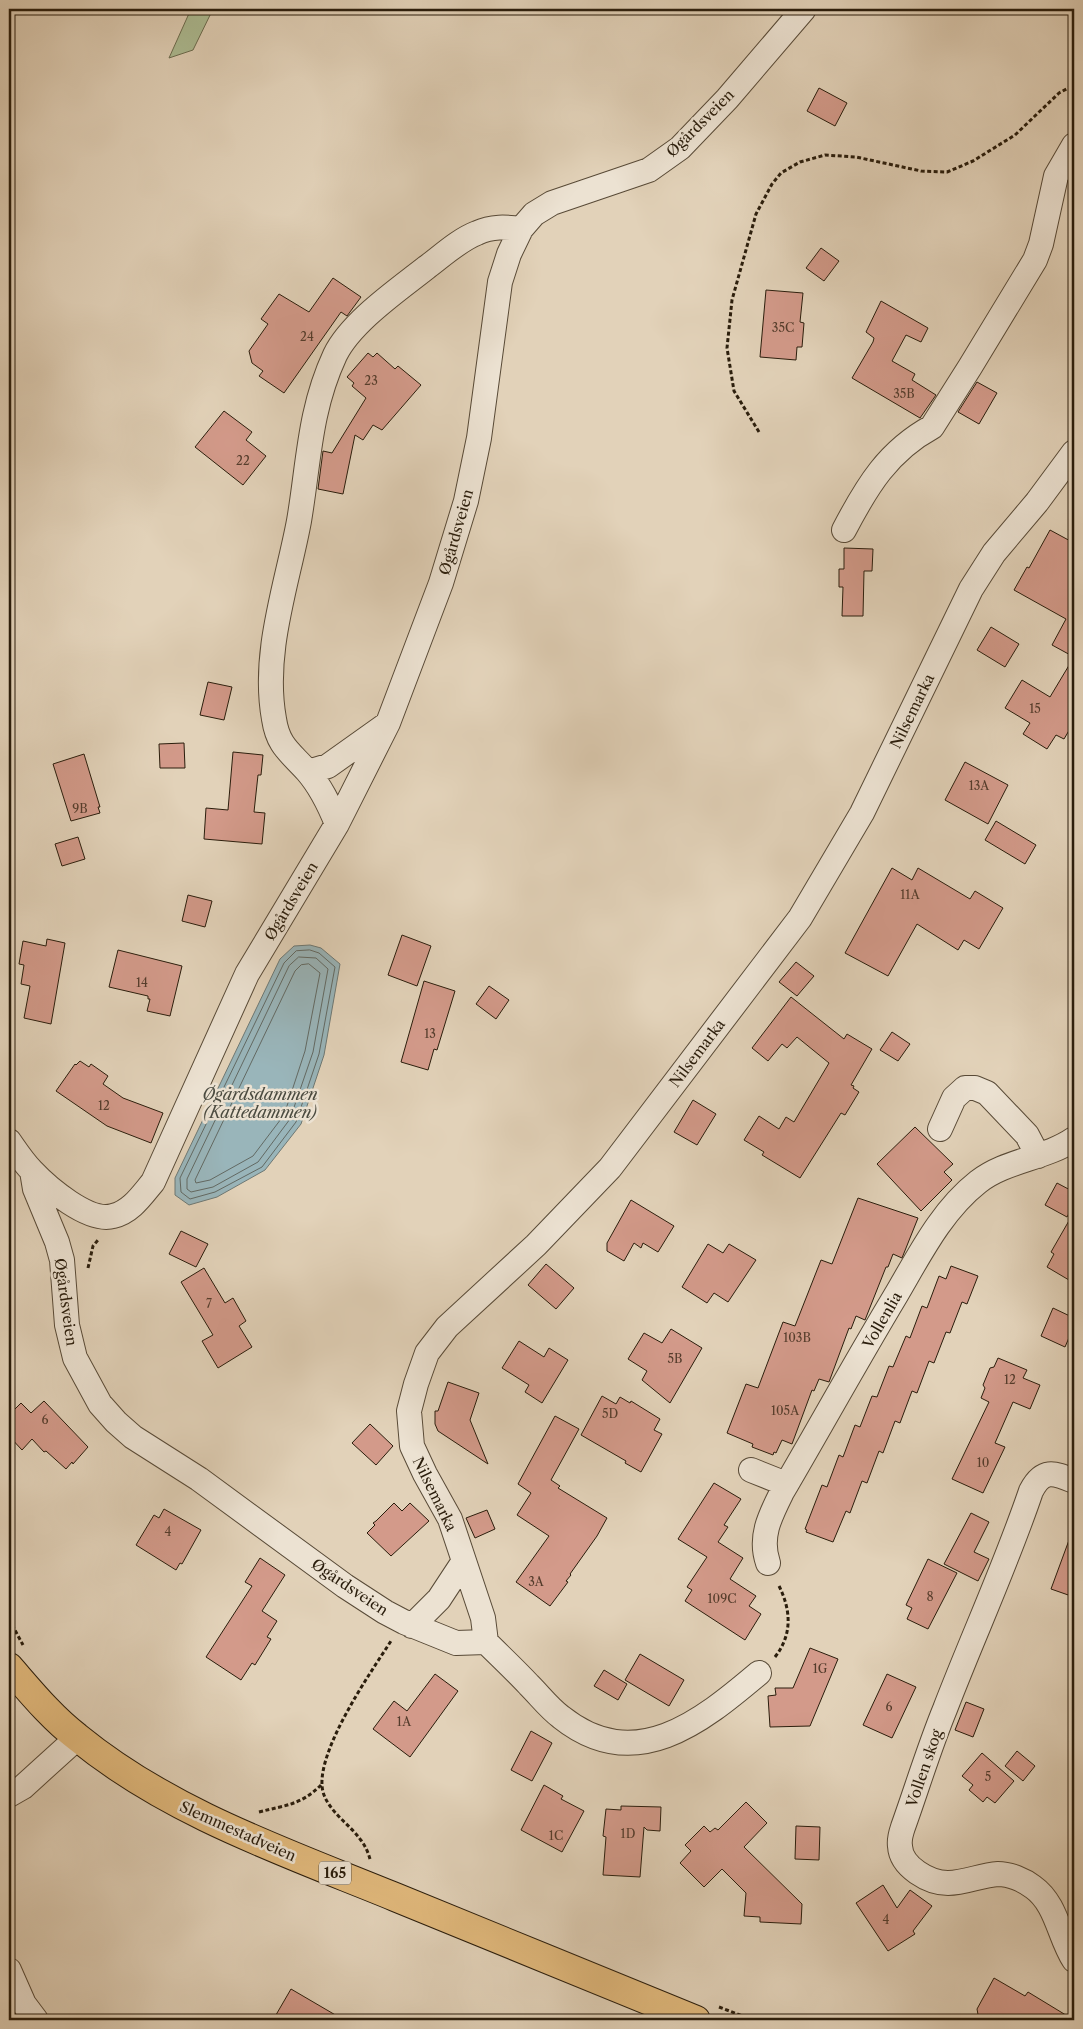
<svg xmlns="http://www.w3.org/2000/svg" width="1083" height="2029" font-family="'Libre Caslon Text',serif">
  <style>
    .green { fill: #adbd94; stroke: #6c6d50 }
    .water { fill: #99b5ba; stroke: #6d7874 }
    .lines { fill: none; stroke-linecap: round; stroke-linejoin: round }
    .shore { stroke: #626963; stroke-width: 1 }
    .building { fill: #d39a8a; stroke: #2a1d0c }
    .minor-casing { stroke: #584a37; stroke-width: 26 }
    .major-casing { stroke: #2a1d0c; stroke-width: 30 }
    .path { stroke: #2a1d0c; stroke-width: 3; stroke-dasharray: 4 2.5; stroke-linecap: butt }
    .minor { stroke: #ece2d2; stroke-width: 24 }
    .major { stroke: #e1b97c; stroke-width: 28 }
    .labels { text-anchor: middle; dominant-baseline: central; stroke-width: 5; stroke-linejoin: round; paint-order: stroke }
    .number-label { font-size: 12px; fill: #543c2c }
    .shield { fill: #ece2d2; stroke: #645847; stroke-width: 1 }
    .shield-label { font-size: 14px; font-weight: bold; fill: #2a1d0c }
    .street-label { font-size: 15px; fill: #2a1d0c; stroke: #ece2d2 }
    .water-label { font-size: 16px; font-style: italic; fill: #4b4b40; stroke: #ece2d2 }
  </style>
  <rect width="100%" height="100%" fill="#e2d2b9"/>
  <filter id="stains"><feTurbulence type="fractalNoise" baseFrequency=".004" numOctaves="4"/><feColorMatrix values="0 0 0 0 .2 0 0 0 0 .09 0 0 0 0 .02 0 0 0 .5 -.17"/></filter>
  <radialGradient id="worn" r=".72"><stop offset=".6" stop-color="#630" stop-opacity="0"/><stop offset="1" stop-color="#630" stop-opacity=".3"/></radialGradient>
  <path class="green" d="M191,9H213L193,50L169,58Z"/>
  <path class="water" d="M310,945L321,948L340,964L324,1055L301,1124L265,1170L217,1197L189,1205L175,1195V1178L280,959L294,946Z"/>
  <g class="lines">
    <path class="shore" d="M310,950L319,953L335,967L319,1054L296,1122L262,1167L215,1192L190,1199L181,1192L180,1178L284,963L296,951Z
      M299,957L316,958L328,969L313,1052L290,1119L258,1162L213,1187L191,1192L187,1189V1179L289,966Z
      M309,964L320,973L305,1051L284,1115L253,1156L210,1180L196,1183L195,1180L295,971L301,965Z"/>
  </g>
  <path class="building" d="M819,88L847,103L835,126L807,111Z
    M821,248L839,261L824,281L806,268Z
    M333,278L361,297L347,316L341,312L284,393L259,376L263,371L252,363L249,351L268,324L261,319L279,294L309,312Z
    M766,290L803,293L800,322L804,323L802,347H797L796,360L760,357Z
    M881,301L928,328L921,342L906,335L892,361L915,374L912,380L936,395L920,418L852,378L873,342L874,338L866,332Z
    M368,353L373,357L377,353L395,369L398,366L421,385L382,430L373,425L363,440L355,435L343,494L318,489L323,451L332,453L366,398L352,386L354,383L347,377Z
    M977,382L997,393L979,424L958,412Z
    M224,411L252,432L246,440L266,456L243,485L195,447Z
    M1050,530L1074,543V722L1064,739L1056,735L1047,749L1023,734L1030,723L1005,708L1022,680L1050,697L1074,657L1052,645L1066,619L1014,590L1027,567L1029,568Z
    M844,548L873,549L872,571H864L863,616H842L843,587H839V569H844Z
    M991,627L1019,644L1005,667L977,650Z
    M208,682L232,687L224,720L200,715Z
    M184,743L185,768H160L159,744Z
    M233,752L263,755L261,775H258L254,812L265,813L262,844L204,839L206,808L228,810Z
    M84,754L100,807H98L100,813L71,821L53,764Z
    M965,762L1008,785L988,824L945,800Z
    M996,821L1036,845L1025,864L985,840Z
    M78,837L85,859L62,866L55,844Z
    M892,868L912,880L918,868L970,899L975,891L1003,908L979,949L964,940L958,950L917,924L888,976L845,953Z
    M188,895L212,901L205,927L182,921Z
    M402,935L431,946L417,986L388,975Z
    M47,939L65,943L51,1024L24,1018L30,986L21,984L24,965L19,964L23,941L46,946Z
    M118,950L182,966L170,1016L147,1011L150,999H148V996L109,987Z
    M796,962L814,976L797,996L779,982Z
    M424,981L455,991L437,1050L434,1049L428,1070L401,1062Z
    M489,986L509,1000L496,1019L476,1004Z
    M791,997L844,1039L847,1034L872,1049L851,1085L854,1086L853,1088L859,1092L845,1115L841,1113L800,1178L762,1155L764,1152L744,1140L759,1116L779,1129L786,1117L794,1122L829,1063L797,1037L787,1048L782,1044L768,1061L752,1048Z
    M892,1032L910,1044L898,1061L880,1050Z
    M80,1061L89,1067L91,1064L108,1076L103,1084L123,1098L163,1113L151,1143L107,1126L56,1091L75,1064L76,1065Z
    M693,1100L716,1114L697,1145L674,1132Z
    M915,1127L953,1164L944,1172L952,1180L921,1211L877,1164Z
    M1057,1183L1074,1192V1204L1067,1217L1045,1205Z
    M858,1198L918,1218L902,1258L893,1254L888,1267H886L865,1320L856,1316L851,1329L849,1328L829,1382L819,1379L814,1391L812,1390L792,1444L782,1440L776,1453L774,1452L773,1455L752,1447L753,1444L727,1433L746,1384L758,1388L783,1322L795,1326L821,1260L832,1264Z
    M631,1200L674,1226L658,1252L643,1243L641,1248L634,1243L624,1261L607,1251V1243Z
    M1074,1212V1283L1047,1267L1054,1254L1051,1252Z
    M181,1231L208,1244L196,1267L169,1254Z
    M708,1244L723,1253L729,1244L756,1260L728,1302L714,1293L707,1303L682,1287Z
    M546,1264L574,1288L556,1309L528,1285Z
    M951,1266L978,1276L967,1304L962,1302L950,1333L946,1332L934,1363L929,1361L917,1393L912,1391L900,1423L895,1421L883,1453L879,1451L867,1483L862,1481L850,1513L846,1511L833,1542L806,1532L807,1530L805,1529L822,1485L827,1487L839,1455L843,1457L855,1425L860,1427L872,1396L877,1397L889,1366L893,1367L906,1336L910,1338L922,1306L927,1308L939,1276L946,1279Z
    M204,1268L225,1303L233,1298L246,1321L239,1326L252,1347L218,1368L202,1341L213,1335L181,1282Z
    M1053,1308L1074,1318V1326L1065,1347L1041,1336Z
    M671,1329L702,1348L670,1403L642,1380L647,1371L628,1359L644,1333L662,1343Z
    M519,1341L544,1357L549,1348L568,1360L542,1403L525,1392L529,1385L502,1368Z
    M998,1358L1027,1370L1023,1378L1040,1385L1030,1409L1013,1402L995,1443L1005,1447L983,1493L952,1479L989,1402L981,1398L985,1388L983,1385L990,1368L994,1367Z
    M448,1382L479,1393L470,1420L488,1464L438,1431L435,1424V1411H438Z
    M602,1396L616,1404L620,1397L630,1403L631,1401L660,1419L654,1430L662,1434L641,1472L625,1463L626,1461L581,1435Z
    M44,1401L88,1447L73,1464L72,1462L66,1469L46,1451L44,1452L32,1439L22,1450L9,1436V1415L21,1403L31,1413Z
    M555,1416L579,1429L551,1480L560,1486L558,1488L607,1518L597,1536L570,1574L571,1575L566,1581L568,1582L550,1606L516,1582L549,1536L517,1515L531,1493L518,1484Z
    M370,1424L393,1446L376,1465L352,1443Z
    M714,1483L741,1499L724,1525L728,1527L718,1542L743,1558L730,1579L756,1596L749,1606L761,1614L745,1640L685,1601L692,1590L687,1587L707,1557L678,1539Z
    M394,1503L402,1511L410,1503L429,1521L391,1556L367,1533L375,1525L373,1523L376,1521Z
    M164,1509L201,1530L182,1564L180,1563L176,1570L136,1545L154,1515L159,1518Z
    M487,1510L495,1529L475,1538L466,1518Z
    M971,1513L989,1522L974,1552L989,1559L978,1581L944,1564Z
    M1072,1532H1074V1597L1051,1589Z
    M260,1558L285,1575L262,1611L277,1621L267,1637L271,1639L255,1665L252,1663L241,1680L206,1657L252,1586L245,1582Z
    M928,1559L957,1573L928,1629L907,1619L912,1608L906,1605Z
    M810,1648L838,1659L810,1726L770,1727L768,1696L776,1695L775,1688H793Z
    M640,1654L684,1680L669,1706L625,1680Z
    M604,1670L627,1684L618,1700L594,1686Z
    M435,1674L458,1691L410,1757L373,1729L394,1701L407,1711Z
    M887,1674L916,1687L892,1738L863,1725Z
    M966,1702L984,1709L973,1737L955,1730Z
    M531,1731L552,1743L532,1781L511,1770Z
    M1017,1751L1035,1766L1023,1781L1005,1766Z
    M982,1753L1014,1781L995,1803L987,1797L983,1802L969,1790L973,1785L962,1776Z
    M544,1785L563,1796L561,1799L584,1811L562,1852L521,1830Z
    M746,1802L767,1823L744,1847L802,1904L801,1924L760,1922V1917L744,1916L746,1893L722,1869L704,1887L680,1863L691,1851L685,1845L704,1826L710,1832L715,1828L718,1830Z
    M621,1806L661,1807L660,1831L647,1830L644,1827L640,1877L603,1875L606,1837L603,1836L606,1809L621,1810Z
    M796,1826L820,1827L819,1860L795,1859Z
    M883,1885L897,1908L910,1890L932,1906L913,1931L915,1934L888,1951L856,1903Z
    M994,1978L1025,1996L1028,1992L1074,2020H979L977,2009Z
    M291,1989L344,2020H273Z"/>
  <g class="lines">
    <g class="minor-casing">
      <path id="minor" d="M844,530C867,486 888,451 932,427L970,367L1035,260L1041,244L1056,176L1074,145
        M308,772L328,766L387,724
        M337,824C329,804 321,787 307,771C290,752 278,746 274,719C262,653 287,585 299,521C309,462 309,411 335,355C351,322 398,290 427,267C443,255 459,240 477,233C492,226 506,227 521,229
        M940,1129L954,1098L965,1088H975L987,1093L1027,1135L1038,1156
        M9,1141C16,1151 23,1162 32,1171C48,1188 89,1223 113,1216C131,1212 142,1195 153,1182L247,974L337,824L388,723L441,583L466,501L479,438L500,282L509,254L521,229L534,214L552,203L649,170L680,148L727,99L804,9
        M32,1171L35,1189L57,1242L62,1260L67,1325L75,1358L100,1404L116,1422L133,1437L199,1479L345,1586L385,1612L404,1622L456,1643L486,1642C500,1656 515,1670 529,1685C540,1696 549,1708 561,1717C635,1776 701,1722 759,1673
        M751,1470L786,1484
        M1074,1481C1054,1473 1043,1468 1031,1491C1006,1565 973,1636 945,1709C929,1748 917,1788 903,1827C901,1833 899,1840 900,1846C901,1867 929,1883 948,1883C965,1883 981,1875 998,1874C1010,1874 1024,1880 1033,1887C1057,1904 1059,1937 1074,1960
        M768,1563C759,1537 770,1516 782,1492C820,1427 857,1360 896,1295C919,1256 941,1211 978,1182C1006,1160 1045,1159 1074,1139
        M412,1626L439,1599L464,1561
        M486,1642L483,1618L450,1519L425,1474L412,1446L409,1411L416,1384L427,1353L447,1327L536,1245L610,1168L800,918L862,813L971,589L994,553L1037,502L1074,452
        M9,1795L23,1787L77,1738
        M9,1970L24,2004L36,2020"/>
    </g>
    <g class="major-casing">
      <path id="major" d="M9,1667C30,1691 51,1717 77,1737C170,1813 285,1852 395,1897C495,1938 596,1979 696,2020"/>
    </g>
    <path class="path" d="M759,432L734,391L727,348L732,300L756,214L772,184L781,173L800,162L825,155L856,157L921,171L947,172L973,161L1015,135L1059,93L1074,85
      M88,1268L93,1246L98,1240
      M9,1619L23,1645
      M775,1657C793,1634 791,1609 778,1584
      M259,1812C286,1805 301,1805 321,1785
      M370,1859C368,1852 365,1845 360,1839C349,1824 331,1813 324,1795C310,1759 371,1672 391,1641
      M719,2007L753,2020"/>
    <use href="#minor" class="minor"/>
    <use href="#major" class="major"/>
  </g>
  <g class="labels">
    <g class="number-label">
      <text x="783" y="327">35C</text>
      <text x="307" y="336">24</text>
      <text x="371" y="380">23</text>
      <text x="904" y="393">35B</text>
      <text x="243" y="460">22</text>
      <text x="1035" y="708">15</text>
      <text x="979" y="785">13A</text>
      <text x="80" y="808">9B</text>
      <text x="910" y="894">11A</text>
      <text x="142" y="982">14</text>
      <text x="430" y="1033">13</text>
      <text x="104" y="1105">12</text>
      <text x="209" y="1303">7</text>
      <text x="797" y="1337">103B</text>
      <text x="675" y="1358">5B</text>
      <text x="1010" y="1379">12</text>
      <text x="785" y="1410">105A</text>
      <text x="610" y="1413">5D</text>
      <text x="45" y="1419">6</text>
      <text x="983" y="1462">10</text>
      <text x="168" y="1531">4</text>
      <text x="536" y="1581">3A</text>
      <text x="930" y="1596">8</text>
      <text x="722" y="1598">109C</text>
      <text x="820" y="1668">1G</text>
      <text x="889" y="1706">6</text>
      <text x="404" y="1721">1A</text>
      <text x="988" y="1776">5</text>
      <text x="628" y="1833">1D</text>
      <text x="556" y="1835">1C</text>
      <text x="886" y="1919">4</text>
    </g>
    <rect class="shield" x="319" y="1861.5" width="32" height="23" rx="4"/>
    <g class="shield-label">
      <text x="335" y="1873">165</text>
    </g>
    <g class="street-label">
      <text transform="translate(700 123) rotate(-45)">Øgårdsveien</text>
      <text transform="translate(456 532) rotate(-74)">Øgårdsveien</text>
      <text transform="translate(912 711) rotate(-64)">Nilsemarka</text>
      <text transform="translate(291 901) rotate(-59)">Øgårdsveien</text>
      <text transform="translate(697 1053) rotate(-53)">Nilsemarka</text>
      <text transform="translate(66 1302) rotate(82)">Øgårdsveien</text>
      <text transform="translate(882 1320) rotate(-60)">Vollenlia</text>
      <text transform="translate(435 1494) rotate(64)">Nilsemarka</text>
      <text transform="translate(350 1587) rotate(34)">Øgårdsveien</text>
      <text transform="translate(924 1768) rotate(-71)">Vollen skog</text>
      <text transform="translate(238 1831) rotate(24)">Slemmestadveien</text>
    </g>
    <g class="water-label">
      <text x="260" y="1094">Øgårdsdammen<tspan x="260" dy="18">(Kattedammen)</tspan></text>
    </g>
  </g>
  <rect width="1083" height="2029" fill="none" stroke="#e2d2b9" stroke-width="30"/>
  <rect x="10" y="10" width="1063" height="2009" fill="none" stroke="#2a1d0c" stroke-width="2.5"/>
  <rect x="15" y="15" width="1053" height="1999" fill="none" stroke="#2a1d0c"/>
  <rect width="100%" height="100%" filter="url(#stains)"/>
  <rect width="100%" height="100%" fill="url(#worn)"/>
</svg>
